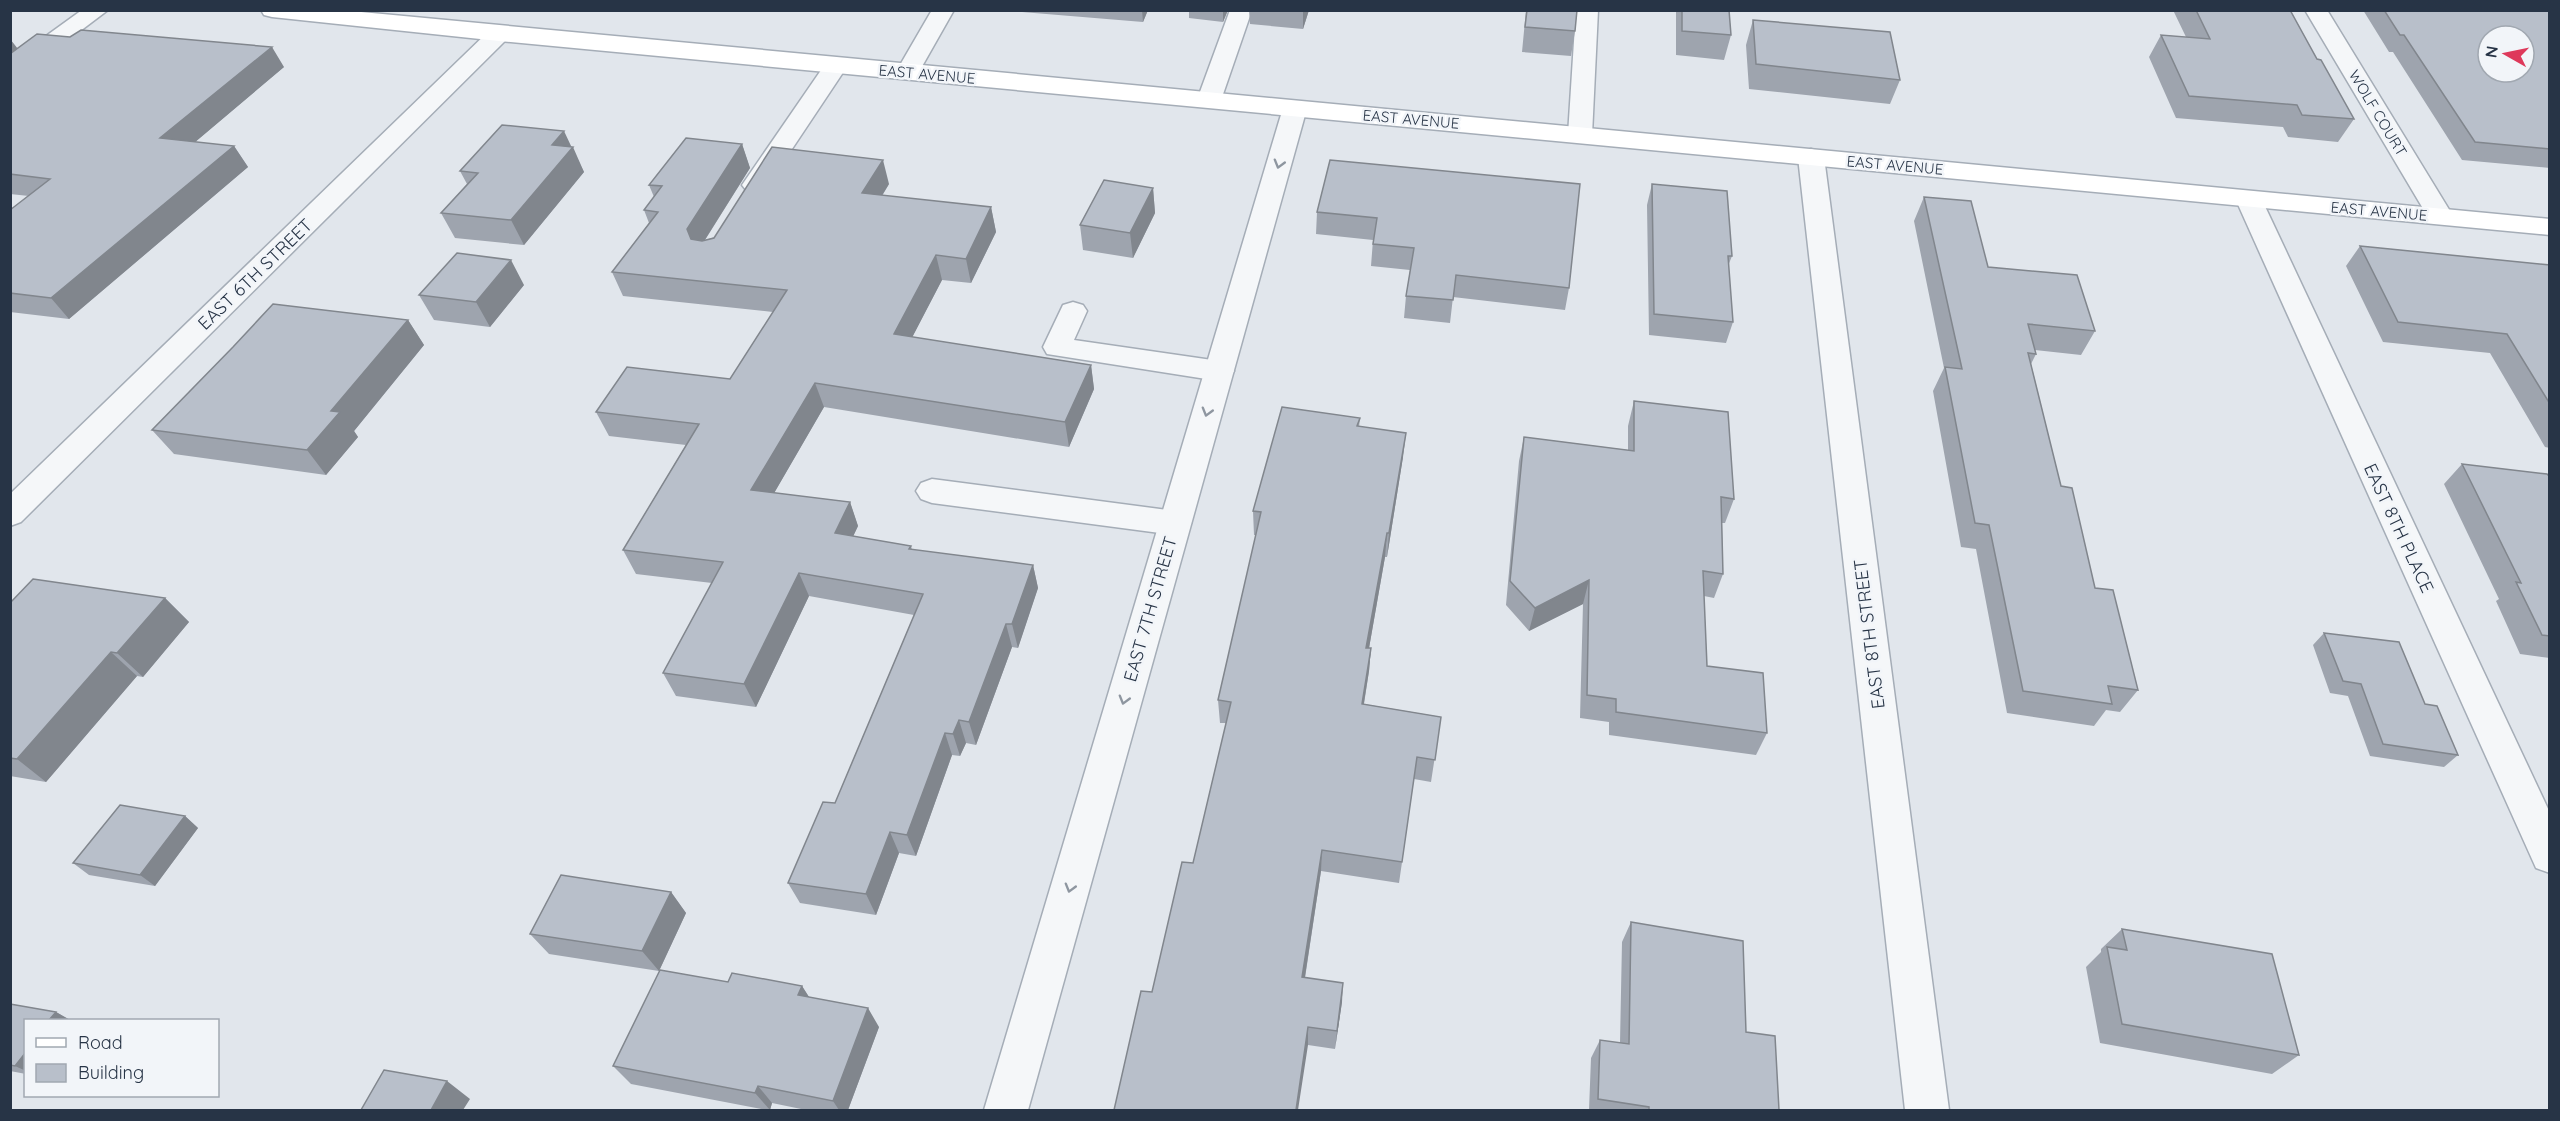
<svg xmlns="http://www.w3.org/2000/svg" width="2560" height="1121" font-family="Quicksand,sans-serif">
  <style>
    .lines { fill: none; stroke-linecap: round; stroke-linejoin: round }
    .lane-casing { stroke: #a5adb7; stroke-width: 3 }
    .street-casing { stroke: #a5adb7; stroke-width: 3 }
    .secondary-casing { stroke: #a5adb7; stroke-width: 3 }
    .lane { fill: #f5f7f9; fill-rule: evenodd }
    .street { fill: #f5f7f9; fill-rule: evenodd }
    .secondary { fill: #fff; fill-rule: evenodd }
    .wall { fill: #9ea4ae }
    .shaded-wall { fill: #81868d }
    .building { fill: #b8bfca; stroke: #81868d; stroke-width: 1.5; fill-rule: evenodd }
    .oneway { stroke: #8e96a0 }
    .labels { text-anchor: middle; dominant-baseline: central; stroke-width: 5; stroke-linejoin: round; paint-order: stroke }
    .far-street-label { font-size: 15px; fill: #273446; stroke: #f2f5f9 }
    .street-label { font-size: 18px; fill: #273446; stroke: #f2f5f9 }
  </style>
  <rect width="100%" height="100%" fill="#e1e6ec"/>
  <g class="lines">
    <g class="lane-casing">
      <path id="lane" d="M932,10H954L916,77L908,79L900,77L896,72Z
        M1230,10H1252L1221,100L1217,105L1209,107L1201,105L1197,100Z
        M1576,10H1598L1592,135L1589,140L1580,142L1571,140L1568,135Z
        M836,58L844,60L848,65L768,185L764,190L755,193L746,190L742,185L828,60Z
        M2249,192L2258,194L2262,200L2550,813V873L2536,868L2236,200L2240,194Z
        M1073,302L1083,305L1087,311L1074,340L1219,361L1229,364L1234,371L1229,378L1219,381L1047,354L1043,347L1063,305Z
        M932,479L1175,511L1186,514L1191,523L1186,532L1175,535L932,503L921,499L916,491L921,483Z"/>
    </g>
    <g class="street-casing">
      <path id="street" d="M82,10H108L18,78L10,80V62Z
        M2305,10H2327L2453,216L2449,222L2440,224L2431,222Z
        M499,27L507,29L510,34L507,39L21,522L10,526V494L491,29Z
        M1295,101L1304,103L1307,108L1028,1110H984L1283,108L1286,103Z
        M1811,149L1820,152L1824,157L1949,1110H1905L1798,157L1802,152Z"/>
    </g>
    <g class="secondary-casing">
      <path id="secondary" d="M261,10H340L2550,219V235L499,41L272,17L264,15Z"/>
    </g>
    <use href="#lane" class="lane"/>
    <use href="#street" class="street"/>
    <use href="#secondary" class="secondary"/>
  </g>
  <path class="wall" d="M999,10H1148L1143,22Z
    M1189,10H1228L1223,22L1189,18Z
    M1249,10H1309L1303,29L1250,24Z
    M1526,10H1577L1575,31L1571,56L1522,52Z
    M1676,10H1729L1731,35L1724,60L1676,55Z
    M2173,10H2290L2317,59L2354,119L2338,142L2288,137L2283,127L2176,118L2149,57L2161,35L2186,37Z
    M2363,10H2550V168L2462,160L2393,52H2389Z
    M1753,20L1900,80L1890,104L1749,89L1746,45Z
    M10,39L18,49L284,67L195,142L234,146L248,167L69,319L10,312V210L29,196L10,194Z
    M742,144L750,168L705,240L889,184L882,196L991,207L996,232L971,283L942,280L912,337L1091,365L1094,389L1069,447L824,407L774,493L850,502L858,526L853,536L911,546L912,550L1033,565L1038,588L1018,648L1012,647L976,745L966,743L960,756L952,755L916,856L899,853L876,915L800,903L788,883L835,803L914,615L809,596L756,707L676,696L663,673L712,583L636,574L623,550L686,445L609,436L596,412L730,379L773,312L623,296L612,272L649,223L644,210L654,197L649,185Z
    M571,147L584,172L524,245L455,238L441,213L467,184L460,171Z
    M1330,160L1569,288L1565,310L1453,297L1450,323L1404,318L1406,296L1410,270L1371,266L1373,240L1316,234L1317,212Z
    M1652,184L1732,256L1728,266L1733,322L1726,343L1649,335L1647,205Z
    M1153,188L1155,213L1133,258L1083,250L1080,225Z
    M1924,197L1988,267L2095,331L2081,355L2035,350L2036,354L2031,364L2061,486L2095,588L2138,690L2120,712L2106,710L2094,726L2007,713L1976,549L1961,547L1933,391L1944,368L1914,221Z
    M2360,246L2550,265V448L2545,447L2490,353L2383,342L2346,266Z
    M524,285L490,327L434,320L419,295Z
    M408,320L424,345L354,431L358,437L326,475L174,454L152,430Z
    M1634,401L1734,499L1725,523H1722L1723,574L1714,598L1704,596L1707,666L1767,733L1756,755L1609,735V722L1580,718L1583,604L1529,631L1506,605L1519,461L1524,437L1628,450V426Z
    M1360,418L1359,427L1403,457L1387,557H1385L1369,648H1371L1369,671L1364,704L1441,717L1431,782L1414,779L1399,883L1321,871L1305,978L1342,1002L1335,1049L1308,1045L1152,992L1193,863L1226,723H1220L1218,700L1256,535H1254L1253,511Z
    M2462,464L2550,477V658L2520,654L2496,601L2499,599L2444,484Z
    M165,598L189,622L143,677L137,676L46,782L10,776V603Z
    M2324,633L2425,704L2458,755L2444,767L2370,756L2348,696L2330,693L2313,645Z
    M185,816L198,828L155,886L89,875L73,863Z
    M671,892L686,913L659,971L549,954L530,934Z
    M1631,922L1746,1032L1779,1110H1589L1591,1058L1600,1040L1620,1043L1622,942Z
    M2122,929L2299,1055L2272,1074L2100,1043L2086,967L2101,952V949Z
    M728,982L802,986L809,997L879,1027L848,1110H806L772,1103L770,1110H767L631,1084L613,1066Z
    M10,1004L56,1012L70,1020H26V1074L10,1071Z"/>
  <path class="shaded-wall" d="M1142,10H1148L1143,22Z
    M1223,10H1228L1223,22Z
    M1303,10H1309L1303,29Z
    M10,39L20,52L10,60Z
    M272,47L284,67L175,159L160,138Z
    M564,131L572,148L573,147L584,172L524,245L511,220L552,145Z
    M742,144L750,168L696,254L687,229Z
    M234,146L248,167L69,319L51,298Z
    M883,160L889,184L868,218L862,193Z
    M1153,188L1155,213L1133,258L1130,233Z
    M991,207L996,232L971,283L966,259Z
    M936,255L942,280L901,359L894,334Z
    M511,260L524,285L490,327L476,302Z
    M408,320L424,345L354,431L358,437L326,475L307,450L331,411Z
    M1091,365L1094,389L1069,447L1065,422Z
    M815,383L824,407L762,514L751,490Z
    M1406,433L1403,457L1387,557L1389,533Z
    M850,502L858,526L844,556L835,533Z
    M1387,533L1385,557L1365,671L1366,648Z
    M1033,565L1038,588L1018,648L1012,624Z
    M799,573L809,596L756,707L744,684Z
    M1589,580L1583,604L1529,631L1535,608Z
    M165,598L189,622L143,677L117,653Z
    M1006,624L1012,647L976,745L969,722Z
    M1371,648L1369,671L1360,727L1362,704Z
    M111,652L137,676L46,782L17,759Z
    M959,720L966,743L960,756L953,734Z
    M945,733L952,755L916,856L907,835Z
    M185,816L198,828L155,886L140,875Z
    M890,832L899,853L876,915L866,894Z
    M1322,850L1321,871L1302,996V977Z
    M671,892L686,913L659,971L642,951Z
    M1343,983L1342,1002L1335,1049L1337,1031Z
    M802,986L814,1005L798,995Z
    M868,1008L879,1027L848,1110H839L833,1101Z
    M56,1012L70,1020H49Z
    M1308,1027V1045L1298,1110H1296Z
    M26,1052V1071L15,1066Z
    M447,1081L470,1099L463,1110H431Z
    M758,1086L772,1103L770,1110L755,1093Z"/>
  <path class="building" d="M1527,10H1577L1575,31L1525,27Z
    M1682,10H1729L1731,35L1682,31Z
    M2196,10H2290L2317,59L2321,60L2354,119L2302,115L2297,105L2189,96L2161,35L2210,39Z
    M2384,10H2550V149L2475,142L2404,35H2400ZM2488,36H2524V72H2488Z
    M1753,20L1890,32L1900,80L1756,64Z
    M81,30L272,47L160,138L234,146L51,298L10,293V210L50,179L10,174V54L37,34L70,37Z
    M502,125L564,131L552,145L573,147L511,220L441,213L478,173L460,171Z
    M686,138L742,144L687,229L691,239L702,241L714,238L772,147L883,160L862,193L991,207L966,259L936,255L894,334L1091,365L1065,422L815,383L751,490L850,502L835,533L911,546L909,549L1033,565L1012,624H1006L969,722L959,720L953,734L945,733L907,835L890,832L866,894L788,883L823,802L835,803L923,594L799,573L744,684L663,673L723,562L623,550L699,424L596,412L627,367L730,379L787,290L612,272L658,212L644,210L662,186L649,185Z
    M1330,160L1580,184L1569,288L1456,275L1453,300L1406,296L1414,248L1373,244L1377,218L1317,212Z
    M1104,180L1153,188L1130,233L1080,225Z
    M1652,184L1727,191L1732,256H1728L1733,322L1654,314Z
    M1924,197L1971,201L1988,267L2077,275L2095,331L2028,324L2036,354L2028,353L2061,486L2072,488L2095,588L2113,590L2138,690L2108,686L2112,704L2023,691L1989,525L1975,523L1945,367L1962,369Z
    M2360,246L2550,265V404L2507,334L2398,322Z
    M457,253L511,260L476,302L419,295Z
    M273,304L408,320L331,411L340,412L307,450L152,430L233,347Z
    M1634,401L1728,412L1734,499L1721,497L1723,574L1703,571L1707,666L1763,673L1767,733L1616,712V699L1587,695L1589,580L1535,608L1510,581L1524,437L1634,451Z
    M1282,407L1360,418L1357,426L1406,433L1389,533H1387L1366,648H1371L1362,704L1441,717L1435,760L1417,757L1402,862L1322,850L1302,977L1343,983L1337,1031L1308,1027L1296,1110H1114L1141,991L1152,992L1182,862L1193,863L1231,702L1218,700L1261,512L1253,511Z
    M2462,464L2547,474L2550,477V636L2542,635L2516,582L2521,583Z
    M33,579L165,598L117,653L111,652L17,759L10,758V603Z
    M2324,633L2399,642L2425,704L2437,706L2458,755L2383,744L2361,684L2343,681Z
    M120,805L185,816L140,875L73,863Z
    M561,875L671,892L642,951L530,934Z
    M1631,922L1743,941L1746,1032L1775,1036L1779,1110H1649V1107L1598,1099L1600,1040L1629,1044Z
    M2122,929L2272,954L2299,1055L2122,1024L2107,947L2127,950Z
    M660,970L728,982L732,973L802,986L798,995L868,1008L833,1101L758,1086L755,1093L613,1066Z
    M10,1004L56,1012L49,1020H26V1052L15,1066L10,1065Z
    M384,1070L447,1081L431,1110H361Z"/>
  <defs><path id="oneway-chevron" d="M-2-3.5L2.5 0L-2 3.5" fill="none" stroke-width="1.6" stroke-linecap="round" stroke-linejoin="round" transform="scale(1.5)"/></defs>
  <g class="oneway">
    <use href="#oneway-chevron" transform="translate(1279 164) rotate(106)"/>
    <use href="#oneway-chevron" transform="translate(1207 412) rotate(106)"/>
    <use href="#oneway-chevron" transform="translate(1124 700) rotate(106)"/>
    <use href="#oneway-chevron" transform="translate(1070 888) rotate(106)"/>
  </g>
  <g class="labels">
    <g class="far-street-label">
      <text transform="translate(927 74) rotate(5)">EAST AVENUE</text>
      <text transform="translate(2378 113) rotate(59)">WOLF COURT</text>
      <text transform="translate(1411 119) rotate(5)">EAST AVENUE</text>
      <text transform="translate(1895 165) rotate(5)">EAST AVENUE</text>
      <text transform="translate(2379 211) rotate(5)">EAST AVENUE</text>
    </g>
    <g class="street-label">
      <text transform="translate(255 274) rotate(-44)">EAST 6TH STREET</text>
      <text transform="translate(2399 528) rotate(65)">EAST 8TH PLACE</text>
      <text transform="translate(1150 609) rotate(-74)">EAST 7TH STREET</text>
      <text transform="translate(1869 634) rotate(-97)">EAST 8TH STREET</text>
    </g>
  </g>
  <rect width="2560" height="1121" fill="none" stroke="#273446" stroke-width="24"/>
  <rect x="24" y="1019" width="195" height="78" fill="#f2f5f9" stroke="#a1a8b1" stroke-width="1.5"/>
  <rect x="36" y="1038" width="30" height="9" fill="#ffffff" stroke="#a1a8b1" stroke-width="1.5"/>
  <text x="78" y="1049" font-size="18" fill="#273446">Road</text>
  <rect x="36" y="1064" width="30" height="18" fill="#b8bfca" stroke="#a1a8b1" stroke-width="1.5"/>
  <text x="78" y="1079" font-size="18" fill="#273446">Building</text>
  <g transform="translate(2506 54) rotate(279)"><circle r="28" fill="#f2f5f9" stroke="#a1a8b1" stroke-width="1.5"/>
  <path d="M0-4.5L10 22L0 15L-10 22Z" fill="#de395b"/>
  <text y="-9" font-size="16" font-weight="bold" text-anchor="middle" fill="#273446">N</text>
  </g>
</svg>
